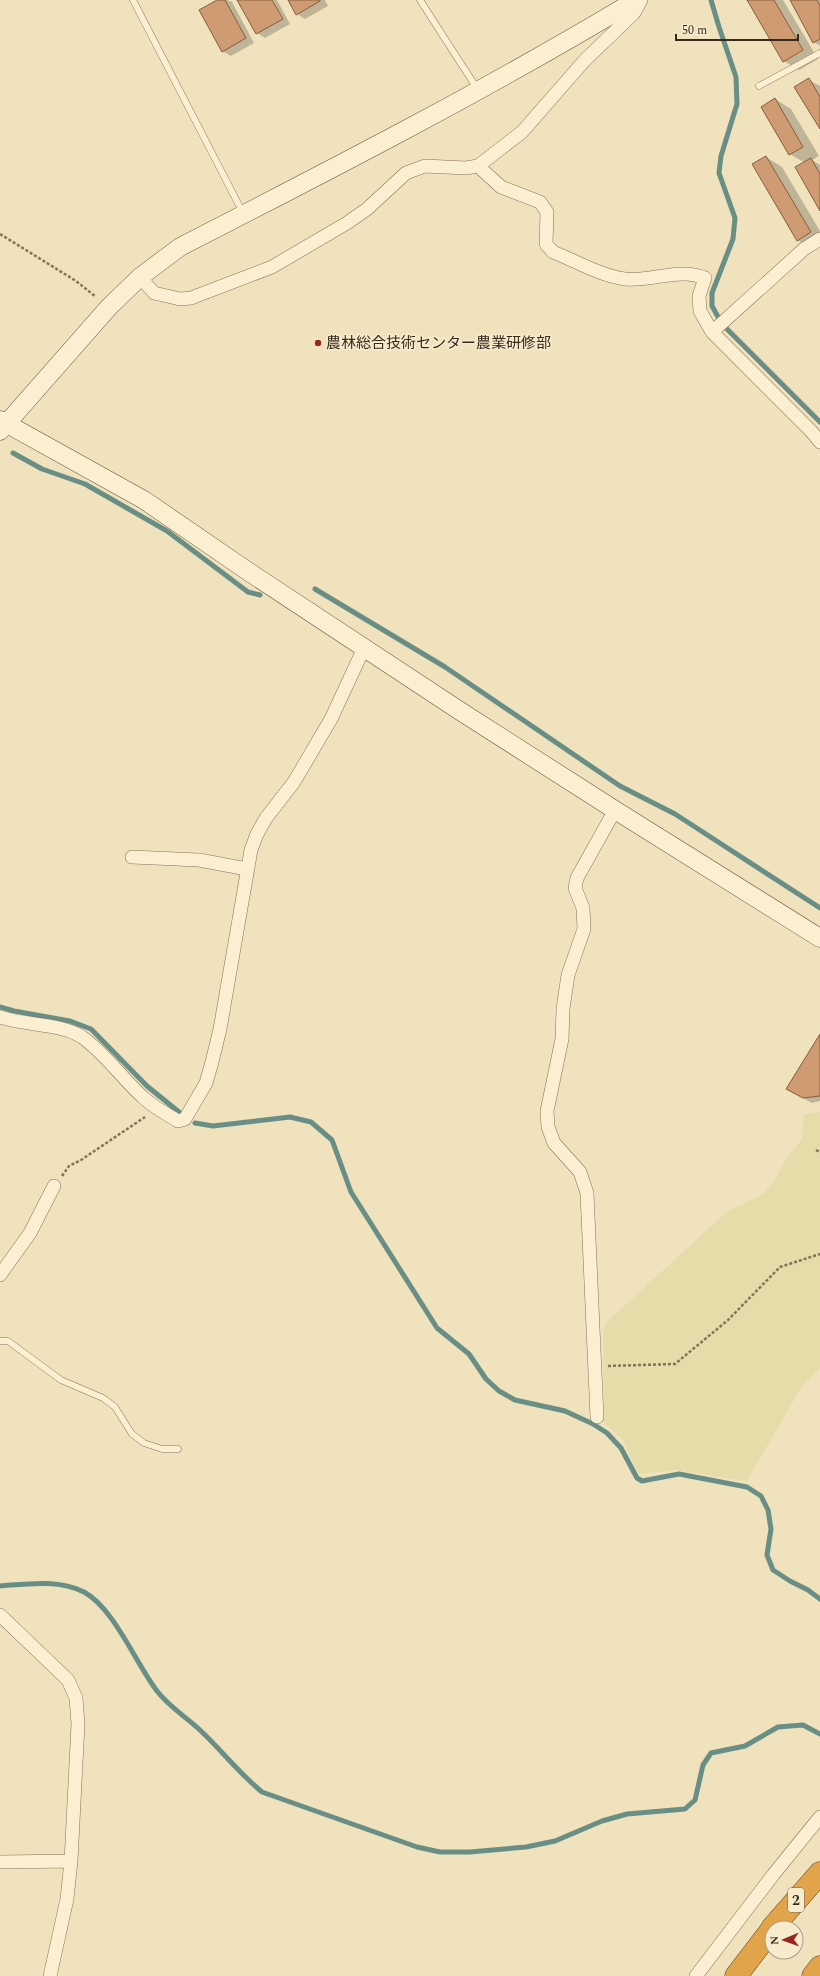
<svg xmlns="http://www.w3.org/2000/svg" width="820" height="1976" font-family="Spectral,'Noto Sans JP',serif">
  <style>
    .farmland { fill: #e4ddaa }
    .shadow { fill: #0003 }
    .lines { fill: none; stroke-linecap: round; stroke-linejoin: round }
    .stream { stroke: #688e86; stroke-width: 5 }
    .building { fill: #ce9b72; stroke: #875c3b }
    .lane-casing { stroke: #877256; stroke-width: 7 }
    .street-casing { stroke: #877256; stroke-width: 14 }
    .secondary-casing { stroke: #695339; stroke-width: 19 }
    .highway-casing { stroke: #543f2b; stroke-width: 23 }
    .path { stroke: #877256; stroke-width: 2.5; stroke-dasharray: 3 2; stroke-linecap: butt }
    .lane { stroke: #faefd0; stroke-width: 6 }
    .street { stroke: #faefd0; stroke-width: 13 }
    .secondary { stroke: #faefd0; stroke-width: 18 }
    .highway { stroke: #e2a44a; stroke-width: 22 }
    .poi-dot { fill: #982724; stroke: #f6eccd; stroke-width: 1.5 }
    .labels { text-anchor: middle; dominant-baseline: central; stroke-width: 3; stroke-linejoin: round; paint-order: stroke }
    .shield { fill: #f6eccd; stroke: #706450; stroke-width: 1 }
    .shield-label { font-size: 14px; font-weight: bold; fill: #36291b }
    .poi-label { font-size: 15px; fill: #36291b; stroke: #f6eccd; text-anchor: start }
  </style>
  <rect width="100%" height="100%" fill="#efe2bd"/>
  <path class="farmland" d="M820,1112V1368L802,1386L747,1481L675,1470L639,1474L622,1439L604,1423L603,1331L608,1321L728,1211L764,1194L776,1178L786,1159L802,1139L804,1114Z"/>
  <path class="shadow" d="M219,0H227L232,2L254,43L231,56L222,51Z
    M238,0H277L290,24L265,38L257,33Z
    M289,0H325L328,6L305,19L297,14Z
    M748,0H783L818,59L799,70L784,61Z
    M791,0H820V46L814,42Z
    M809,80L820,86V128Z
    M775,99L791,109L819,156L812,160L820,165V209L805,163L790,154Z
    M766,157L782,167L820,231V245L813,249L797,240Z
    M820,1036V1101L812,1103L787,1089Z"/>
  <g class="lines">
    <path class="stream" d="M711,0L719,27L736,77L737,104L721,156L719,173L735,218L733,239L712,293V306L722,324L820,422
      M13,453L42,469L85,484L167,531L248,592L260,595
      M315,589L445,667L620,786L675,814L820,908
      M0,1007L14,1011L70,1021L91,1029L147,1086L179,1112
      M195,1123L213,1126L290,1117L311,1122L332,1140L351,1192L437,1328L469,1354L486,1379L499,1391L515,1400L565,1411L593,1424L607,1433L621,1448L637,1478L642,1481L679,1474L747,1487L761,1496L768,1510L771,1529L767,1555L773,1570L790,1581L808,1590L820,1599
      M0,1586C27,1584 58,1579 84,1592C114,1608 136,1664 157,1691C170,1708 188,1718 202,1732C223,1752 240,1774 262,1792L417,1847L440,1852H470L526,1847L555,1841L602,1821L627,1814L685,1809L695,1800L703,1765L711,1753L745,1746L778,1727L803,1725L820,1734"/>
  </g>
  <path class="building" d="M217,0H225L246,38L222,52L199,10Z
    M237,0H272L283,19L256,34Z
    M288,0H320V1L296,15Z
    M747,0H774L803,50L783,62Z
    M790,0H817L820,6V39L813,43Z
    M809,78L820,97V129L794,87Z
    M775,98L803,147L789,155L761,107Z
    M766,156L811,232L797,241L752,164Z
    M811,158L820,174V211L795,167Z
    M820,1034V1096L803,1098L786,1089Z"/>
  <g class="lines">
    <g class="lane-casing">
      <path id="lane" d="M133,0L243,213
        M420,0L478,90
        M759,86L820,53
        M0,1341H8L61,1380L103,1398L115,1407L132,1434L144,1443L162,1449H178"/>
    </g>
    <g class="street-casing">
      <path id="street" d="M478,166L501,187L540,202L547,212L546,244L553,252C576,261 601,276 625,279C651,282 680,267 705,278L699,296L700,311L712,332L811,431L820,442
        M140,277L154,293L180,299L191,298L272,267L347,223L367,209L406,173L425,166L466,168L478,166L522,132L585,60L634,13L641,0
        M712,332L804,249L820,239
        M132,857L199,860L247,869
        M0,1017C26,1026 61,1023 82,1037C106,1054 123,1080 145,1099C155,1108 167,1114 178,1121L185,1119L206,1083L212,1062L220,1029L251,850L257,834L266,818L294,782L331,719L364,648
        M0,1275L30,1233L54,1186
        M597,1417L587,1193L580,1172L554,1143L548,1127L547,1111L562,1039L563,1009L568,975L584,929L583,908L575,888L577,878L615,810
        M0,1615L68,1680L76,1698L78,1724L71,1861L67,1899L50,1976
        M0,1862L71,1861
        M696,1976L773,1875L820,1817"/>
    </g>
    <g class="secondary-casing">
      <path id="secondary" d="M0,420L144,500L249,572L460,711L615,810L820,938
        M0,431L109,307L140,277L180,247C334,168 488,89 636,0"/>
    </g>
    <g class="highway-casing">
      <path id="highway" d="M772,1928L820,1873
        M736,1976L772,1929
        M813,1976L820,1967"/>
    </g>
    <path class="path" d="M0,234L76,281L96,297
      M816,1150L820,1152
      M62,1176L69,1166L81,1160L145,1117
      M608,1366L675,1364L728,1320L780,1267L820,1254"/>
    <use href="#lane" class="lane"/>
    <use href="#street" class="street"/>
    <use href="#secondary" class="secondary"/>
    <use href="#highway" class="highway"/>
  </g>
  <circle class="poi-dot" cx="318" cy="343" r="4"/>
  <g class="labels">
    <rect class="shield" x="788" y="1888" width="16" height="24" rx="3"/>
    <g class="shield-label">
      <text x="796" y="1900">2</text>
    </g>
    <g class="poi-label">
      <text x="326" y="343">農林総合技術センター農業研修部</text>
    </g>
  </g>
  <g transform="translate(784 1940) rotate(268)"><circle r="19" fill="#f6eccd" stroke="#a99e86"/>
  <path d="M0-3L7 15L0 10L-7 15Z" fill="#982724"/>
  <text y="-6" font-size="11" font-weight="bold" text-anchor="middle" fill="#36291b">N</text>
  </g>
  <path d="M676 34v6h122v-6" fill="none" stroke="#36291b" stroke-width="2"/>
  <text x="682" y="34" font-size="12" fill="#36291b" stroke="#f6eccd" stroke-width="3" paint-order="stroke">50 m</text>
</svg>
